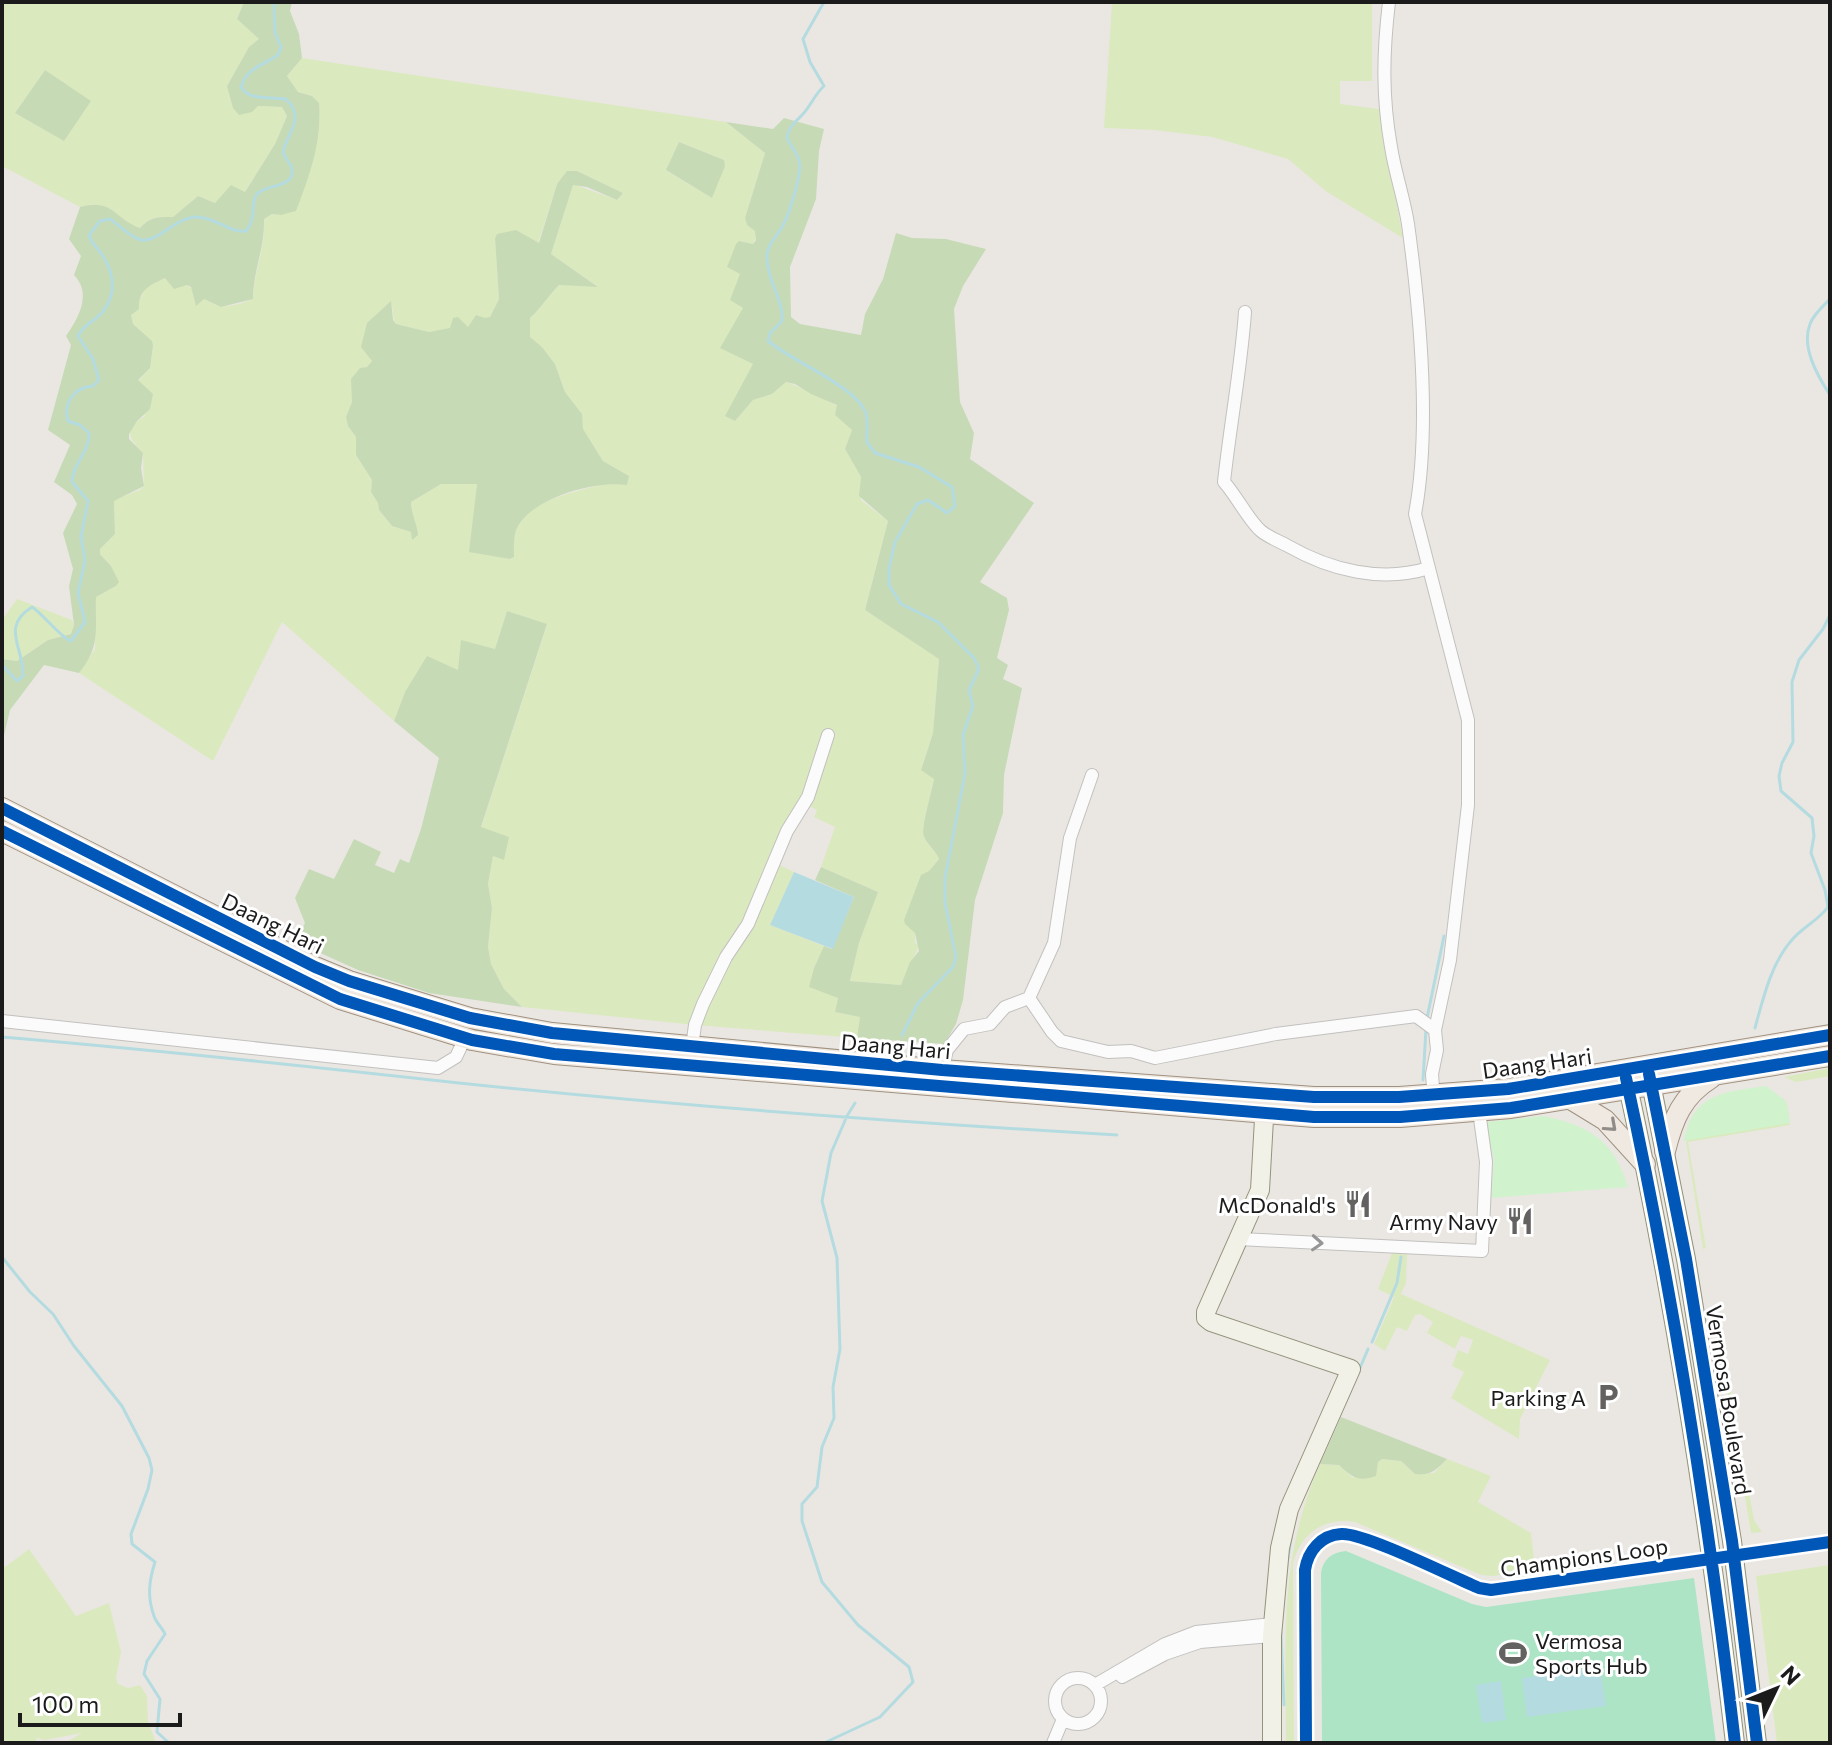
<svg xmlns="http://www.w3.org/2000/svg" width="1832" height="1745" font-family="Commissioner,sans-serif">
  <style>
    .grass { fill: #dbe9bf; fill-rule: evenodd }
    .forest { fill: #c7dab6 }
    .park { fill: #d0f2cc }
    .pitch { fill: #ace4c5 }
    .water { fill: #b4dbe0 }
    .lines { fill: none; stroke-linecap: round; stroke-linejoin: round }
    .stream { stroke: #b4dbe0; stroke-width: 3 }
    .street-casing { stroke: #c2c1bf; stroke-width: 14 }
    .secondary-casing { stroke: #94937b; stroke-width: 20 }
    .primary-casing { stroke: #a09280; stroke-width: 22 }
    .street { stroke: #fcfbfb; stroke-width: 12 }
    .secondary { stroke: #f2f1e8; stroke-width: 18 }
    .primary { stroke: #f0e9e2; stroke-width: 20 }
    .cycleway-casing { stroke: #fff; stroke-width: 17 }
    .cycleway { stroke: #0057b8; stroke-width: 12 }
    .oneway { stroke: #908c88 }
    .oneway2 { stroke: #979696 }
    .labels { text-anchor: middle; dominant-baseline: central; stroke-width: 6; stroke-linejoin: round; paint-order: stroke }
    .street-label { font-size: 22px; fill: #1b1b1b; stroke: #fff }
    .poi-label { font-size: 22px; fill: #1b1b1b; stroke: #fff; text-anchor: end }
  </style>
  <rect width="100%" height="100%" fill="#eae7e3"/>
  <path class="grass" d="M2,2H244L237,19L260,39L249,47L227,86L258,106L282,107L287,116L275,144L244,193H226L215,203L198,196L173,217C158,217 151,215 140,228C115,220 114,198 80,207L2,166ZM45,70L40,127L15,113Z
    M1112,2H1372V81H1340V104L1379,109L1403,238L1327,192L1288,159L1212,137L1154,130L1104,128Z
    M302,58L726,122L765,153L745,218L747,225L755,230L757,235L753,244L740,241L744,308L753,364L735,421L753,400L772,394L786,382C792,383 835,404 839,407C844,413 848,423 852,430L845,449L861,477V500L888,521L865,610L939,658L933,733L921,769L934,778C932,791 920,830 924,837C928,845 936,851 939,859L929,871L904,920L915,933V943L919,946L901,985L850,981L859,943L878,892L821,867L835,827L814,817L817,810L805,804L777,864L794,872L770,925L824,946L814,968L838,998L835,1012L861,1017L857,1038L695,1025L522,1007L504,989L491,964L488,947L492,908L488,884L493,856L481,828L547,625L507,611L495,649L458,670L405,692L394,721L282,622L213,761L79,673L95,649L96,597L116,586L111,566L100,554V549L115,534L114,500L140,490L144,486L143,453C128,437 123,429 145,416L138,381L150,368L153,346L151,341L133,324L131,315L147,286L165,278L187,285L204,299L221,307L239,304L253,299C254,271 266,247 264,219L272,214L281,215L312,96L298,92L287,76ZM679,142L724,160L712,198L667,171ZM577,171L623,193L617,200L573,184L551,254L597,286L559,285C548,296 542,307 530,318V338L542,347L555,364L565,392L582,414V429L603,461L629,476C596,490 537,492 518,526C513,535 514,547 514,557L510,559L470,551L477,483L441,484L411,502L412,517L418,530L411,532L392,526L379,510L378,503L371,492L372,480L356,455V437L348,426L346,417L367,367L372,361L375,318L390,302C395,309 391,317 396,324L429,332L468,327L490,317L499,299L495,238L497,234L538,244L557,184Z
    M17,599L72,620L74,625L71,634L48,640L17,661L2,659V620Z
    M1830,1068V1076L1796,1082L1784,1077Z
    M1783,1098L1787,1104L1790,1125L1688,1142L1706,1248L1703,1249L1685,1135Z
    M1392,1253H1407L1406,1283L1401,1294L1550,1360L1520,1419L1519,1439L1451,1398L1464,1372L1452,1366L1458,1350L1468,1354L1473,1340L1461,1336L1455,1349L1427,1333L1433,1322L1420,1314L1415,1315L1407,1331L1397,1327L1385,1351L1374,1344L1394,1297L1378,1289Z
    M1724,1371H1727L1754,1520L1762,1532L1751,1533Z
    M1382,1459L1401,1461L1415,1474L1434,1473L1447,1459L1491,1476L1478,1502L1531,1533L1535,1567L1533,1570L1493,1576L1481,1575L1355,1522C1325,1517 1300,1533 1293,1564L1294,1743H1286C1286,1643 1278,1558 1320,1464L1339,1465L1353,1478Z
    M29,1549L76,1616L109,1603L121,1652L116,1678L118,1684L128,1688L140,1685L147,1696L148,1721L156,1743H65L82,1733L45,1740L36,1738L37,1743H2V1564L5,1567Z
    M1830,1565V1743H1777L1756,1576Z"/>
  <path class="forest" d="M244,2H292L290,11L299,34L302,58L287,76L298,92L312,96L319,103C322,142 310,175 296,211L281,215L272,214L264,219C265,248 253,271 253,299L221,307L204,299L196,306L191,287L187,285L174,289L165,278C150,285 138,290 139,309L131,315L133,324L152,341L153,346L150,368L138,380L153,394L150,409L137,421L129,434V439L143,453L141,468L144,486L114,501L115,534L100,549V554L111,566L119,582L116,586L96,597C95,630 101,646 79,673L44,665L10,710L2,744V659L17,661L48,640L71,634L74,625L69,586L73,569L63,533L77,504L72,495L54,482L70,445L48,430L71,345L66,336C79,317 92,294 74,275L81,256L69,239L80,207C114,198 114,219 140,228C151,216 158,217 173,217L198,196L215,203L231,185L245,192L275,144L287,116L282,107L258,106L252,112L239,115L233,108L227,86L249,47L259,39L237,19Z
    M45,70L91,101L64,141L15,113Z
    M784,118L824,129L819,151L816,199L790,267L791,317L800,324L861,335L865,314L883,279L896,233L912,238L946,239L986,249L963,286L954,309L960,402L974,433L970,459L1034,503L980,582L1007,598L1009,610L997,658L1008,665L1003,679L1022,688L1004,775L1003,813L975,900L963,1000L956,1024L944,1044L857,1038L860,1017L835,1012L838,998L809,987L814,968L824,946L832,949L854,897L815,880L821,867L878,892L859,943L850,981L901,985L910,962L919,951L915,933L905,924L904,920L921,875L929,871L939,859C936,851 928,845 924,837C920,830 932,791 934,779L921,770L933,733L939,659L865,610L888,521L859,496L861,477L845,449L852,430L835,415L837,405L811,394L795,384L786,382L772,394L753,400L735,421L725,416L753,364L720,348L743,308L730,300L740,274L727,267L736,244L739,241L753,244L756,240L755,231L747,225L745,218L765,153L726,122L773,129Z
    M679,142L724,160L725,166L712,198L666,170Z
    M567,171H577L623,193L617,200L587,187L573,185L551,254L598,287L559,285C548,296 542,307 530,318V337L542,347L555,364L565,392L582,414L583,429L603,461L629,476L627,485C596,480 535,497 518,526C513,535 514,547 514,557L510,559L469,552L477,484H441L411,502C411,514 418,526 418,535L412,540L411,532L392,526L379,510L378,503L371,492L372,480L356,455V437L348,426L346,417L352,402L351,379L360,368L367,367L372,361L361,347L367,323L391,301L393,320L396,324L429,332L450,328L453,318L458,317L468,327L476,315L485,318L490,317L499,299L495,238L497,234L516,230L539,243L557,184Z
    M507,611L547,624L481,827L509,837L504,860L493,856L488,884L492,908L488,947L491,964L504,989L522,1007L429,993L358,970L296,942L305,923L295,898L309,869L334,879L354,839L381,852L375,865L394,873L400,859L409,863L421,829L439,758L394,721L405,692L427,656L458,670L461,640L495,649Z
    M1341,1417L1447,1459C1436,1470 1431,1476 1415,1474L1401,1461L1382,1459L1378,1462L1376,1476C1358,1482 1353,1478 1339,1465L1320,1464Z"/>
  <path class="park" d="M1766,1086L1786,1101L1790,1123L1684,1141C1693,1092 1726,1092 1766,1086Z
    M1543,1116C1588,1125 1614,1140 1628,1187L1491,1198L1494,1159L1486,1129L1487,1122Z"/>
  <path class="pitch" d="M1346,1551L1472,1604L1486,1607L1694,1578L1716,1743H1322L1321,1573C1323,1559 1332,1552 1346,1551Z"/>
  <path class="water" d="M794,872L854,897L833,949L770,925Z
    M1600,1667L1606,1706L1527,1717L1522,1678Z
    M1501,1681L1506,1720L1482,1723L1476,1685Z"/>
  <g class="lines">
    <path class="stream" d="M824,2L803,39L810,62L824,86C814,95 811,106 802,115C794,124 789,125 787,138C790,145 797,153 799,160C803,172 789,215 782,227C777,236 768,243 767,254C766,280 784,300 782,321L770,333L768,341C790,360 854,386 865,411C869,419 866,433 867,442L875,453L919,467L952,487L955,506L947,513L928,500L917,504L895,542L889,568V585L901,604L938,622L974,658L979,669L969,690L973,706L963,735L965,773L945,878V903L956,957L953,967L918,1003L902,1035
      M1830,299C1823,306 1813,315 1810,324C1801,347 1817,375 1830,395
      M2,665L17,681L23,676C24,647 0,627 32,607C44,615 61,638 71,641L85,622L78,593L85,560L81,537L88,501L72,482C72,464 90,452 89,433L80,425L68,421C63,403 74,387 93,386L99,380L93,359L78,336C84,323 97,321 104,310C117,292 114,274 103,256C98,248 92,245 89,235L100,221L110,219C119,225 131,238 141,240C158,243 176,216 198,217C216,218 230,233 246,231C258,216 249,205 257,194C264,184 295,189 292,169C291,164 285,158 283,152C288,130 306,119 286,99C271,96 250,102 241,87C248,67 262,66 278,55L281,47L275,33L274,2
      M1427,1018L1444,936
      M1755,1028C1763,999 1771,964 1791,941C1802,927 1818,921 1828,907L1825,890L1811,853L1814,836L1812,818L1781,791L1779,776L1782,763L1793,742L1792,682L1799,660L1823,629L1830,615
      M2,1037C155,1050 307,1066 459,1083C678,1106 897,1122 1117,1135
      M1423,1080L1426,1029
      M2,1257L30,1292L53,1314L74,1346L122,1406L149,1458L152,1470L148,1489L131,1534L132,1544L155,1562C149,1581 147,1597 154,1616C156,1623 162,1627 165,1634L147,1661L144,1674L160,1699L157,1732L169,1743
      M1372,1342L1397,1283L1401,1257
      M1346,1401L1368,1349
      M1288,1558L1291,1538
      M1281,1633L1284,1705
      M824,1743L880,1717L913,1682L909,1667L858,1625L822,1582L802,1521V1504L817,1487L822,1447L834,1418L833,1387L840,1349L837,1258L822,1201L831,1153L847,1116L855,1103"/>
    <g class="street-casing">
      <path id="street" d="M1389,2C1383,53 1382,96 1391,147C1395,173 1404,198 1408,224C1420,311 1431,428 1415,514L1468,720V805L1450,960L1435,1030L1437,1050L1432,1074L1434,1101
        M1245,312C1241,369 1230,425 1224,482C1236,495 1249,521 1261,531C1268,537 1279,541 1288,546C1330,570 1381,583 1429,568
        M1092,775L1070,838L1054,943L1029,998L1052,1032L1061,1041L1108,1052L1131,1051L1155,1058L1276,1034L1416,1016L1435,1030
        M2,1021L438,1068L456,1057L465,1038
        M692,1047L695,1025L703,1004L726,957L748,924L787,831L808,797L828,735
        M942,1070L947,1050L964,1029L990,1024L1005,1007L1029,998
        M1239,1239L1482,1251L1486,1162L1479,1111
        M1122,1677L1165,1654L1200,1642L1272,1636
        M1055 1701a23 23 0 1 1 46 0a23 23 0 1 1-46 0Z
        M1095,1685L1165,1644L1196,1632L1273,1624
        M1053,1743L1063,1719
        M1306,1743L1305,1570C1308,1551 1321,1535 1341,1534C1363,1532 1453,1577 1479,1588L1491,1590L1830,1542"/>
    </g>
    <g class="secondary-casing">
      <path id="secondary" d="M1649,1073L1686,1259L1732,1541L1757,1743
        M1626,1077C1674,1297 1709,1520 1735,1743
        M1265,1101L1260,1190L1206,1312V1318L1211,1322L1351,1369L1289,1509L1280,1548L1272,1636V1743"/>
    </g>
    <g class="primary-casing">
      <path id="primary" d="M2,808L315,967L349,981L470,1018L552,1033L942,1070L1314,1097H1399L1508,1089L1830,1035
        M2,831L340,999L472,1040L554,1054L1314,1117H1400L1511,1108L1830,1056
        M1569,1098L1605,1120L1645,1164
        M1665,1151C1673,1119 1682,1096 1711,1078"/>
    </g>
    <use href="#street" class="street"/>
    <use href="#secondary" class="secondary"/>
    <use href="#primary" class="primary"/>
    <g class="cycleway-casing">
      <path id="cycleway" d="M2,808L315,967L349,981L470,1018L552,1033L942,1070L1314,1097H1399L1508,1089L1830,1035
        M2,831L340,999L472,1040L554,1054L1314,1117H1400L1511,1108L1830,1056
        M1649,1074L1686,1259L1732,1541L1757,1743
        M1626,1078C1674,1298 1709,1520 1735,1743
        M1306,1743L1305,1570C1308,1551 1321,1535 1341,1534C1363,1532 1453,1577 1479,1588L1491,1590L1830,1542"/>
    </g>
    <use href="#cycleway" class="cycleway"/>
  </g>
  <defs><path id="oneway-chevron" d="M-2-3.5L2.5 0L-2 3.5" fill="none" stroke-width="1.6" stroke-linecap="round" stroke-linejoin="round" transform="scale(2)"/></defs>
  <use class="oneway" href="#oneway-chevron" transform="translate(1611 1126) rotate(42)"/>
  <use class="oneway2" href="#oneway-chevron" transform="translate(1317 1243) rotate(3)"/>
  <defs>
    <g id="restaurant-bare" transform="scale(2.16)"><path d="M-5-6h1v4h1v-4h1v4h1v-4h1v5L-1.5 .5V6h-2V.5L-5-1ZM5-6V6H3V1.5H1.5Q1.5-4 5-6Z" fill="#636261" stroke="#fff" stroke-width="2.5" paint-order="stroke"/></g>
    <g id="parking-bare" transform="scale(2.16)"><path d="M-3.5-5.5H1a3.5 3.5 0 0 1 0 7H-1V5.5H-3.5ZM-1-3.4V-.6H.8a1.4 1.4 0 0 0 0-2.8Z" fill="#636261" stroke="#fff" stroke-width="2.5" paint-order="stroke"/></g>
    <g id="stadium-bare" transform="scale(2.16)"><path d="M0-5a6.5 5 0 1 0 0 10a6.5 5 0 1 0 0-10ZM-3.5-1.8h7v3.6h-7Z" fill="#636261" stroke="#fff" stroke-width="2.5" paint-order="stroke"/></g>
  </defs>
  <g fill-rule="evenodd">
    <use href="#restaurant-bare" x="1358" y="1204"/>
    <use href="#restaurant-bare" x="1520" y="1221"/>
    <use href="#parking-bare" x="1608" y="1397"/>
    <use href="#stadium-bare" x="1513" y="1653"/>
  </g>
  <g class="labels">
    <g class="street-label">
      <text transform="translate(273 923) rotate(26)">Daang Hari</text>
      <text transform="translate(896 1046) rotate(5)">Daang Hari</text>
      <text transform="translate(1537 1063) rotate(-8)">Daang Hari</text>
      <text transform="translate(1729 1400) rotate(81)">Vermosa Boulevard</text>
      <text transform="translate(1584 1557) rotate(-8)">Champions Loop</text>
    </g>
    <g class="poi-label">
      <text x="1336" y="1204">McDonald's</text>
      <text x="1498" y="1221">Army Navy</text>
      <text x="1586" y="1397">Parking A</text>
      <text x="1535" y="1640" text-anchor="start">Vermosa<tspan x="1535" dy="25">Sports Hub</tspan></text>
    </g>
  </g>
  <rect width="1832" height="1745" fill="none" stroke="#1b1b1b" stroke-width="8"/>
  <g transform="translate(1776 1689) rotate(47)" stroke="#ffffff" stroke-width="6" paint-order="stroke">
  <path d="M0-6L14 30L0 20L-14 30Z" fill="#1b1b1b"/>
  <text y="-12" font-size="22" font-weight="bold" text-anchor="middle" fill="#1b1b1b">N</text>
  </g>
  <path d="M20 1713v12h160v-12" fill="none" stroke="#1b1b1b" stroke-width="4"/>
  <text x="32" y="1713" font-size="24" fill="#1b1b1b" stroke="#ffffff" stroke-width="6" paint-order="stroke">100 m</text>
</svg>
